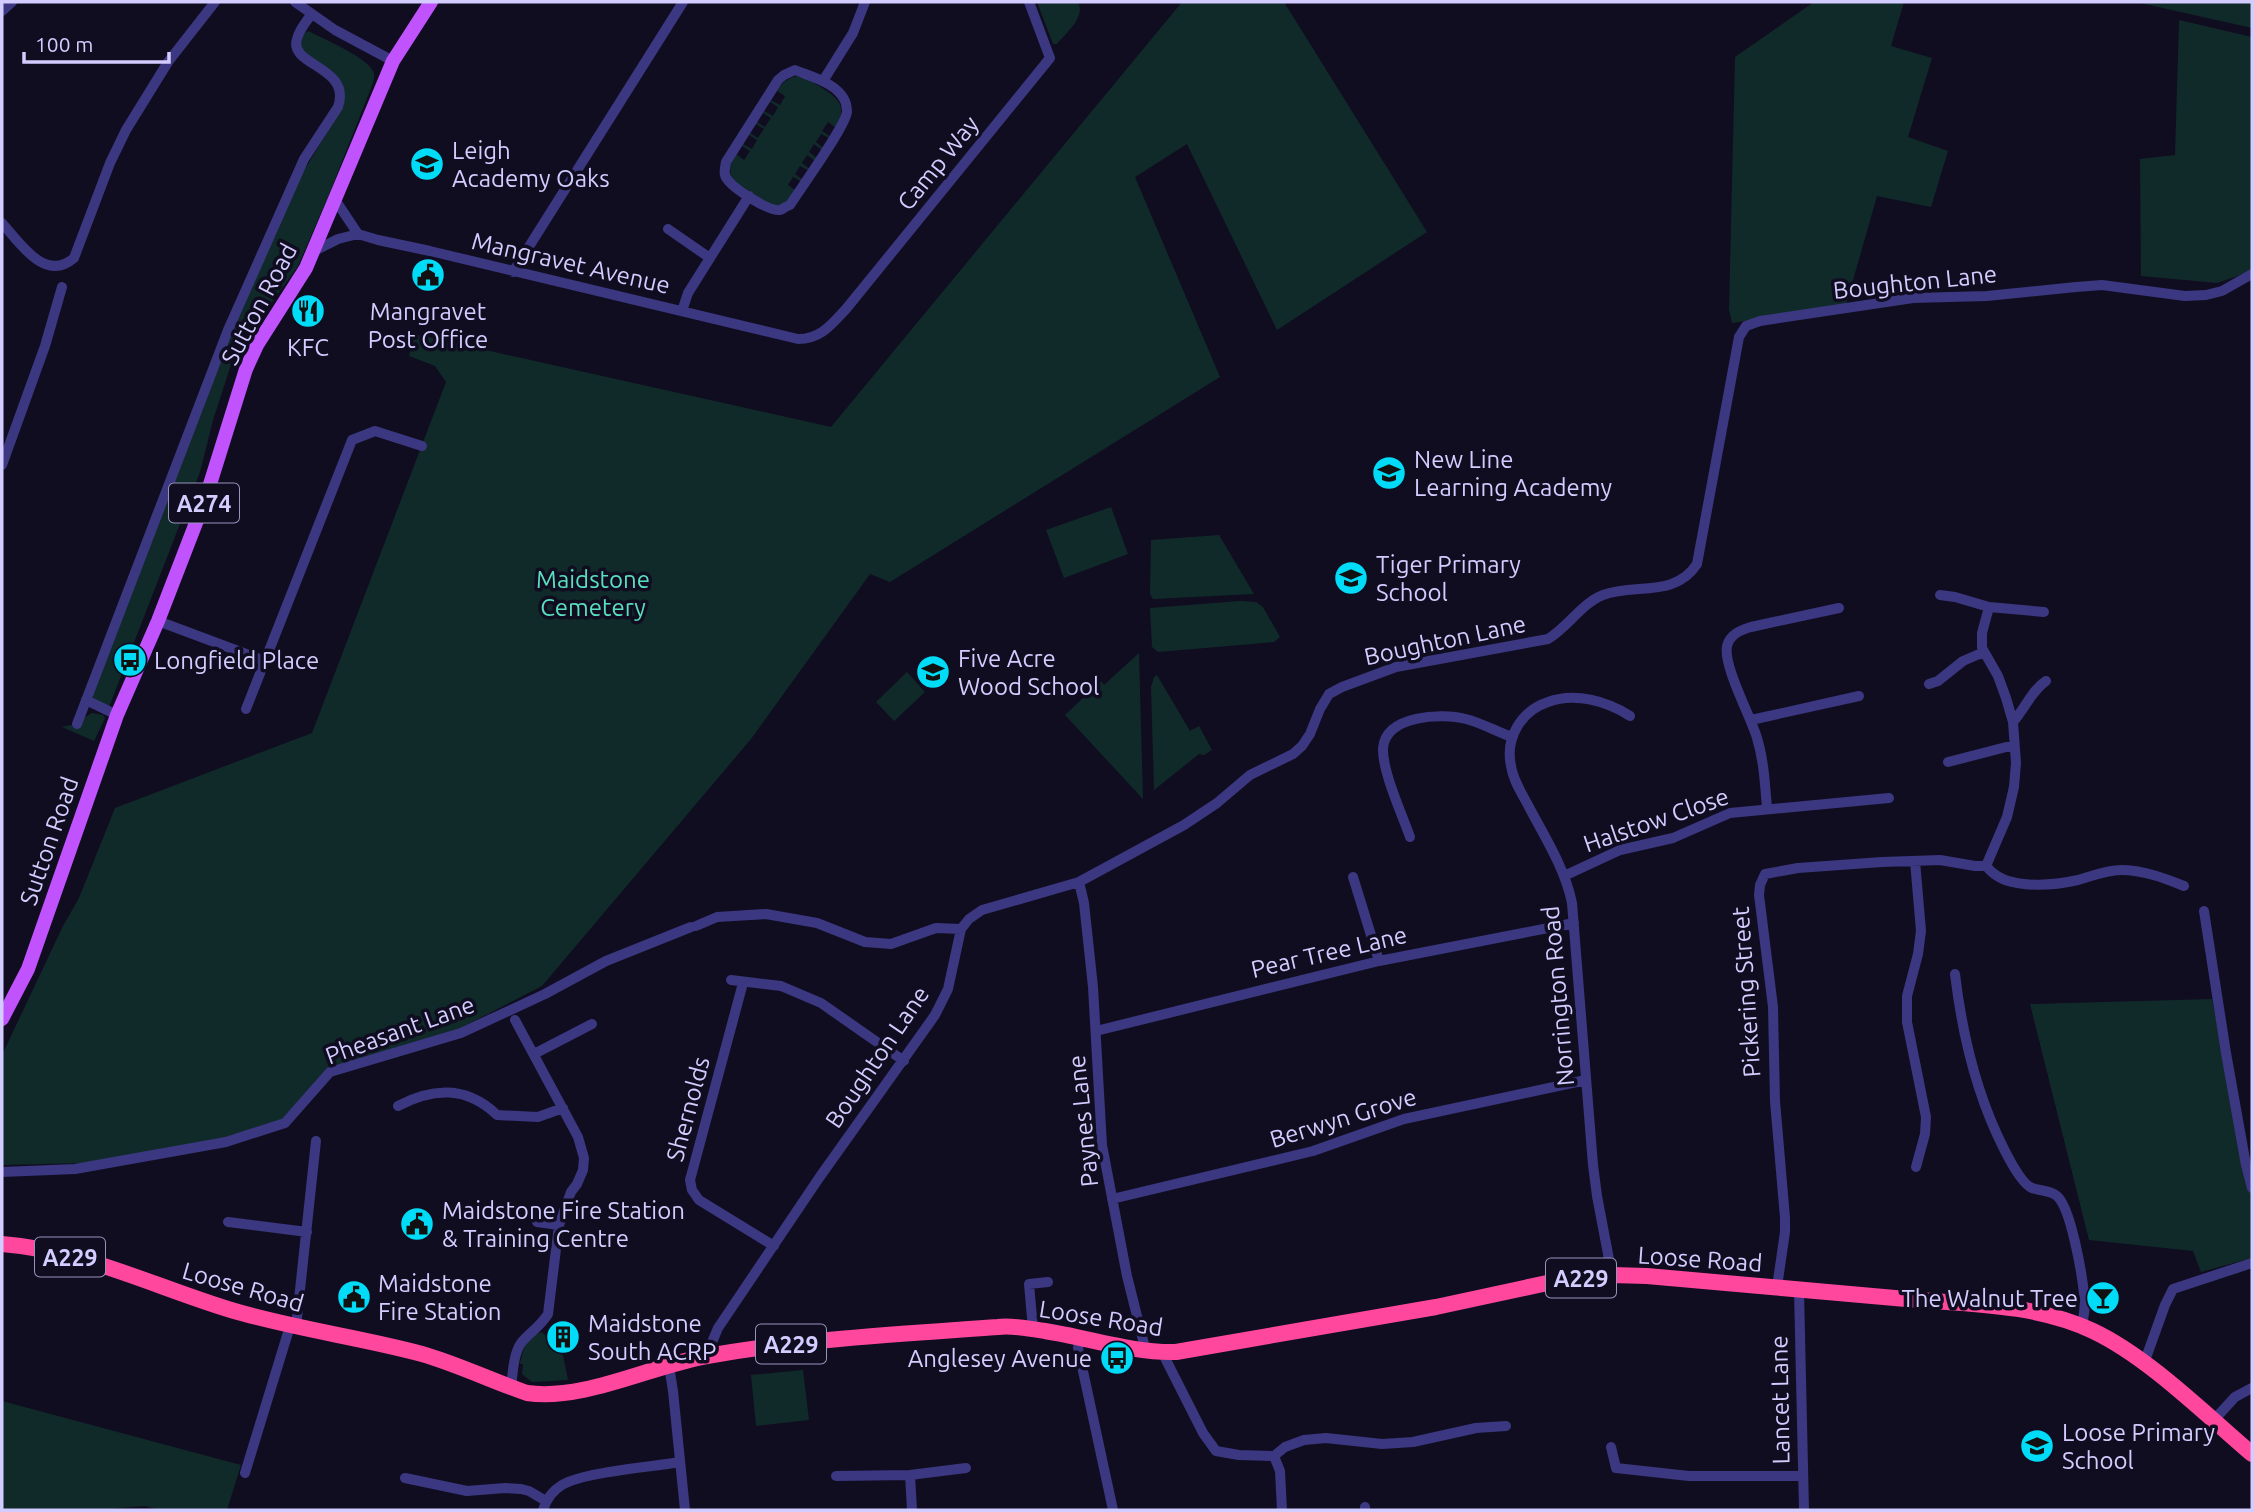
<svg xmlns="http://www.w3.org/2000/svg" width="2254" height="1512" font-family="Ubuntu,sans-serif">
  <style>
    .green { fill: #102a2a }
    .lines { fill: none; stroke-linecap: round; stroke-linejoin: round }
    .minor { stroke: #3b3780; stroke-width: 10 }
    .major { stroke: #c153ff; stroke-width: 14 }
    .highway { stroke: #ff479d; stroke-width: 16 }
    .labels { text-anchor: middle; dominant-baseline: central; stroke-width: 7; stroke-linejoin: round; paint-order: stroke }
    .shield { fill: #100d20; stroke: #9893bc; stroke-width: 2 }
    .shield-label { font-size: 23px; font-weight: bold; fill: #d3ccff }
    .poi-label { font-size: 24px; fill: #d3ccff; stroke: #100d20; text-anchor: start }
    .street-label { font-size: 24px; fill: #d3ccff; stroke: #100d20 }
    .park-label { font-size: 24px; fill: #58dfbf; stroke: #100d20 }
  </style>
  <rect width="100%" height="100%" fill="#100d20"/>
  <path class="green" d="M1037,2H1078C1086,17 1066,33 1057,44H1053Z
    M1182,2H1284L1427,232L1277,330L1187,144L1135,177L1220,377L890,582L870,574L751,739L542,986L459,1029L328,1068L283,1120L227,1138L85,1163L2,1165V1055L63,926L79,898L115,808L312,733L446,382L435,366L409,356L414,334L831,427Z
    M1814,2H1904L1891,46L1932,58L1908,137L1948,151L1931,207L1877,196L1846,305L1732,323L1729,309L1735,57Z
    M2136,2H2252V28Z
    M2179,20L2252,37V271L2217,283L2141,276L2140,159L2175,155Z
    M308,31C324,39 366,57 373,71C375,76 374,78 373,83L330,192L298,266L267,309L241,334L213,420L200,472L109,707L94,700L92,694L232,328L299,179L343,106L344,94L300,47L303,34Z
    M798,76C806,77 812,82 819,86C838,98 848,105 836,128L828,122L822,131L830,136L829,138L821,134L816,142L823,148L822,150L814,144L809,152L817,158L815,161L807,155L802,163L810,169L809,171L800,166L795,174L803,180L802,182L793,177L788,185L796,191L786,203L773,207L731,179L730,165L736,154L744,160L750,151L742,146L743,144L752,149L757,140L749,135L750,133L758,138L764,129L756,124L757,122L765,127L771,118L763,113L764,111L773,116L778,107L770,102L771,100L780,105L785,96L777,91C782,82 788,78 798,76Z
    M1111,507L1128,554L1064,578L1046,530Z
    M1219,535L1254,594L1153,599L1150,594L1151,540Z
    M1240,601L1256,602L1263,607L1280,637L1274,642L1158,652L1152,647L1150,608Z
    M1139,653L1143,799L1065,715L1101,681L1104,685Z
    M907,672L925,692L894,721L876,702Z
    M1157,675L1190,731L1199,726L1212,750L1204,755L1199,754L1154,790L1151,687L1154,677Z
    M92,713L103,715L105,718L94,741L62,727L71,725L79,727L82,719Z
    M2212,999L2252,1195V1258L2201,1272L2193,1251L2089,1240L2030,1004Z
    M542,1332L563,1355L568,1380L532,1382L522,1374L523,1364H520C523,1349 526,1337 542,1332Z
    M803,1370L809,1420L756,1426L751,1375Z
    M2,1401L241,1465L227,1510H159L145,1506L98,1510H2Z"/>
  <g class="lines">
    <path class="minor" d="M295,2L335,30L393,61
      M2,11L12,2
      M795,70C812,77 837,83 845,101C846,102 847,110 847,112C845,127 801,188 790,205C786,206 783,209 780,210C769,212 733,188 727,179C723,174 725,168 726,162L778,80L784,75Z
      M823,81L853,33L865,2
      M334,198L358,234L378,240L430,251L798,339C821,339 832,324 846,309L1050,58L1029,2
      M2,223C20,243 45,283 74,258L110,163L126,130L168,62L215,2
      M668,229L710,258
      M314,251L338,239L358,234
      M513,272L683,2
      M682,311L688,293L749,196
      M2,465L45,346L62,287
      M1940,595L1955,597L1989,607L2044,612
      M158,621L265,661
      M1929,684L1938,681L1963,661L1984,652
      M86,700L117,715
      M246,709L352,440L375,431L422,446
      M1751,720L1859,696
      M2013,722C2025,709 2031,691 2046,681
      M77,724L228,330L304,159L338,107C352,66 288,66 297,39C299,30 306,22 311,15
      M1948,762L2014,745
      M1767,808C1765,785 1764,761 1757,738C1751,717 1723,666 1727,646C1730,634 1741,630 1751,627L1839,608
      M1410,837C1402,814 1382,771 1383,748C1386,715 1441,713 1466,719C1482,723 1497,732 1512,737
      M1915,861L1921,931L1918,954L1907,996V1022L1926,1117L1925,1134L1916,1167
      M1986,866L2007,817L2014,787L2016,763L2013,722L2006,698L1998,676L1982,648V633L1989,607
      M1564,876L1620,850L1673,838L1730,813L1889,798
      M1353,877L1379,961
      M1079,882L1084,903L1093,987L1102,1145L1127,1276L1146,1352
      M2204,911L2226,1053L2246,1165L2252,1188
      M696,926L717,917L766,914L817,923L865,942L891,944L936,928L961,929
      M1955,974C1962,1033 1977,1096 2004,1149C2009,1159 2022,1184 2032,1188C2040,1191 2050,1190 2057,1196C2071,1208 2082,1274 2084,1294C2086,1304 2084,1315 2082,1326
      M731,980L781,986L821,1003L904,1061
      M743,983L690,1180L692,1190L699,1200L774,1246
      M1096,1031L1379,961L1574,923
      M534,1054L592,1024
      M398,1106C434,1087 467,1086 497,1115L538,1117L563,1108
      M2,1172L75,1169L226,1142L285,1123L330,1072L461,1033L545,994L606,961L691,927
      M1112,1199L1313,1151L1404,1119L1586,1080
      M228,1222L307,1232
      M537,1222L559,1225
      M1612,1275L1597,1196L1593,1165L1572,903C1565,868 1544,836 1528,805C1521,792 1513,780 1511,766C1505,738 1521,711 1548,702C1575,692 1607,701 1630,716
      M1777,1287L1785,1232V1218L1775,1101L1773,1007L1759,895L1760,885L1765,874L1798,868L1882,862L1940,860L1975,866H1986C1997,879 2008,882 2024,884C2043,886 2060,884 2078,880C2092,876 2107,870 2121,870C2143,870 2164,878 2184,886
      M1799,1290L1804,1510
      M296,1327L316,1141
      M1033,1329L1029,1284L1048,1282
      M1080,1337L1078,1348L1113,1510
      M1162,1352L1203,1433L1216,1451L1239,1455L1274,1456
      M710,1355V1347L718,1328L819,1178L935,1015L948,989L961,929L969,919L982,910L1079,882L1184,825L1217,803L1250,775L1293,754L1302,746L1310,734L1320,709L1329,694L1342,687L1396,667L1548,639C1568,627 1582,603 1603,595C1635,583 1675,598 1697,564L1739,337L1746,326L1760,321L1913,298L1987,296L2076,287L2102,285L2185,296L2206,295L2222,291L2252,274
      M2142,1361L2147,1355L2165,1305L2173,1289L2252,1263
      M669,1366L673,1391L685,1510
      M511,1387C513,1373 513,1355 521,1343C530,1332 539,1328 548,1314L559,1225L571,1192L577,1184L583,1170L584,1158L578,1137L515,1020
      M2213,1421L2235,1397L2252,1388
      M1611,1447L1616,1468L1689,1476H1803
      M1274,1456L1285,1447L1304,1440L1326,1438L1382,1444L1413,1442L1476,1428L1506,1426
      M1274,1456L1280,1471L1282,1510
      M245,1473L290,1326
      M910,1475L912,1510
      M836,1476L910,1475L966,1468
      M405,1478L467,1491L505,1488L521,1489L529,1491L546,1501
      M1365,1507V1510
      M543,1510C546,1500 552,1491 562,1485C583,1472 652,1467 680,1462"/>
    <path class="major" d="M2,1019L28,969L117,715L158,621L206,497L246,369L257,345L306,268L393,61L431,2"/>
    <path class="highway" d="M2,1244C82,1250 155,1287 231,1310C294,1329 359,1337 422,1354C457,1364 492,1381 527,1393C584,1401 650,1366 707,1356C803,1339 901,1334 998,1327C1013,1325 1030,1329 1045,1331C1089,1338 1132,1353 1176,1352L1436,1307L1566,1279L1612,1275L1647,1276C1733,1284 1820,1291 1906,1299C1968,1304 2037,1304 2093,1331C2148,1357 2205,1414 2252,1454"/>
  </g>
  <defs>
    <g id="school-disc" transform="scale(1.75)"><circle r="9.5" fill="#00dbf7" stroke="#100d20"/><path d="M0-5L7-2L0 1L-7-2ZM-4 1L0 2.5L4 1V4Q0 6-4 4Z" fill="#111"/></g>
    <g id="civic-disc" transform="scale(1.75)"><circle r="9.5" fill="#00dbf7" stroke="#100d20"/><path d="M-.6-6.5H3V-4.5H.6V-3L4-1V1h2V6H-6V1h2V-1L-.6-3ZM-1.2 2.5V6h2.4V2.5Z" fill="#111"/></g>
    <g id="restaurant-disc" transform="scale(1.75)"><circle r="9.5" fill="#00dbf7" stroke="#100d20"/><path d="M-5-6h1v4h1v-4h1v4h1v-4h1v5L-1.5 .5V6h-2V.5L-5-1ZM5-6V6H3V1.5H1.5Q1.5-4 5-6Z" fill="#111"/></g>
    <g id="bus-disc" transform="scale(1.75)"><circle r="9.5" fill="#00dbf7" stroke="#100d20"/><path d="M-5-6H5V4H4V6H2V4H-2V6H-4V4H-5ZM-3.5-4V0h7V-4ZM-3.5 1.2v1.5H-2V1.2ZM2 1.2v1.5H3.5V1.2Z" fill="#111"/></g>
    <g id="bar-disc" transform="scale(1.75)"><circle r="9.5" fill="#00dbf7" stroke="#100d20"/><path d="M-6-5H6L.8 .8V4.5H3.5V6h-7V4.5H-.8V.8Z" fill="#111"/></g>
    <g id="building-disc" transform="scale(1.75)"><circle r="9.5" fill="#00dbf7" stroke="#100d20"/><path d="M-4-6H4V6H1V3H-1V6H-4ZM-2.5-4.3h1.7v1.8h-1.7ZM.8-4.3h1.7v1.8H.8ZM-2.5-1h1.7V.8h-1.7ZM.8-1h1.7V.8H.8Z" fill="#111"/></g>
  </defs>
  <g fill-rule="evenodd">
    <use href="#school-disc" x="427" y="164"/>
    <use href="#civic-disc" x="428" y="275"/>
    <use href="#restaurant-disc" x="308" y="311"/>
    <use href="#school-disc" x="1389" y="473"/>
    <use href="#school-disc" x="1351" y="578"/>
    <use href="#bus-disc" x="130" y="660"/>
    <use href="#school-disc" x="933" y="672"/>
    <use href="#civic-disc" x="417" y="1224"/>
    <use href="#civic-disc" x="354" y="1297"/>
    <use href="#bar-disc" x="2103" y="1298"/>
    <use href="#building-disc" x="563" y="1337"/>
    <use href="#bus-disc" x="1117" y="1358"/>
    <use href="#school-disc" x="2037" y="1446"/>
  </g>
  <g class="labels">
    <g class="shield">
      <rect x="169" y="483.5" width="70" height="39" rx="5"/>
      <rect x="35" y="1237.5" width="70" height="39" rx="5"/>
      <rect x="1546" y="1258.5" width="70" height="39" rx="5"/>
      <rect x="756" y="1324.5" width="70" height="39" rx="5"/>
    </g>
    <g class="shield-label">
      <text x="204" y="503">A274</text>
      <text x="70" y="1257">A229</text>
      <text x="1581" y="1278">A229</text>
      <text x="791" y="1344">A229</text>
    </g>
    <g class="poi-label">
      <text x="452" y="150">Leigh<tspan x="452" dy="28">Academy Oaks</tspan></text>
      <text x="428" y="311" text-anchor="middle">Mangravet<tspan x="428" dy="28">Post Office</tspan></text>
      <text x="308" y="347" text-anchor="middle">KFC</text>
      <text x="1414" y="459">New Line<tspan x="1414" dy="28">Learning Academy</tspan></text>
      <text x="1376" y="564">Tiger Primary<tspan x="1376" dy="28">School</tspan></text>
      <text x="958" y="658">Five Acre<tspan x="958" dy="28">Wood School</tspan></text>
      <text x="154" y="660">Longfield Place</text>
      <text x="442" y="1210">Maidstone Fire Station<tspan x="442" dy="28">&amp; Training Centre</tspan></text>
      <text x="378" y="1283">Maidstone<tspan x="378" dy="28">Fire Station</tspan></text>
      <text x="2078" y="1298" text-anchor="end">The Walnut Tree</text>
      <text x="588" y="1323">Maidstone<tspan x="588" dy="28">South ACRP</tspan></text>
      <text x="1092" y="1358" text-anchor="end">Anglesey Avenue</text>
      <text x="2062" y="1432">Loose Primary<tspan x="2062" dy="28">School</tspan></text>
    </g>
    <g class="street-label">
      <text transform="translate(938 163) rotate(-51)">Camp Way</text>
      <text transform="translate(571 263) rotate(13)">Mangravet Avenue</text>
      <text transform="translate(1915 282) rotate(-6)">Boughton Lane</text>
      <text transform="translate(259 304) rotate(-62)">Sutton Road</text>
      <text transform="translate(1445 640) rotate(-12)">Boughton Lane</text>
      <text transform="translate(1656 820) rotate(-19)">Halstow Close</text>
      <text transform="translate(49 841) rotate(-71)">Sutton Road</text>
      <text transform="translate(1329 952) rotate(-13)">Pear Tree Lane</text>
      <text transform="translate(1746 992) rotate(-94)">Pickering Street</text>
      <text transform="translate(1558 996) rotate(-95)">Norrington Road</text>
      <text transform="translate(400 1030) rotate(-20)">Pheasant Lane</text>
      <text transform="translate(877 1057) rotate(-56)">Boughton Lane</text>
      <text transform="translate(688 1109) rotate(-75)">Shernolds</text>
      <text transform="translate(1343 1118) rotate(-17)">Berwyn Grove</text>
      <text transform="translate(1083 1121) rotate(-96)">Paynes Lane</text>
      <text transform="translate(1700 1259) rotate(4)">Loose Road</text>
      <text transform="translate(243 1287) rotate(16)">Loose Road</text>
      <text transform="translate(1101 1318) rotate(9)">Loose Road</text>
      <text transform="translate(1780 1400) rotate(-91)">Lancet Lane</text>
    </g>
    <g class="park-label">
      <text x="593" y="579">Maidstone<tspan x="593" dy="28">Cemetery</tspan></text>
    </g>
  </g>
  <rect width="2254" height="1512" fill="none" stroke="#d3ccff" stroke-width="7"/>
  <path d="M24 52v10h145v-10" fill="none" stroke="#d3ccff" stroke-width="3.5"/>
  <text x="35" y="52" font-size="21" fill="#d3ccff" stroke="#100d20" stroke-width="5" paint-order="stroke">100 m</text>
</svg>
